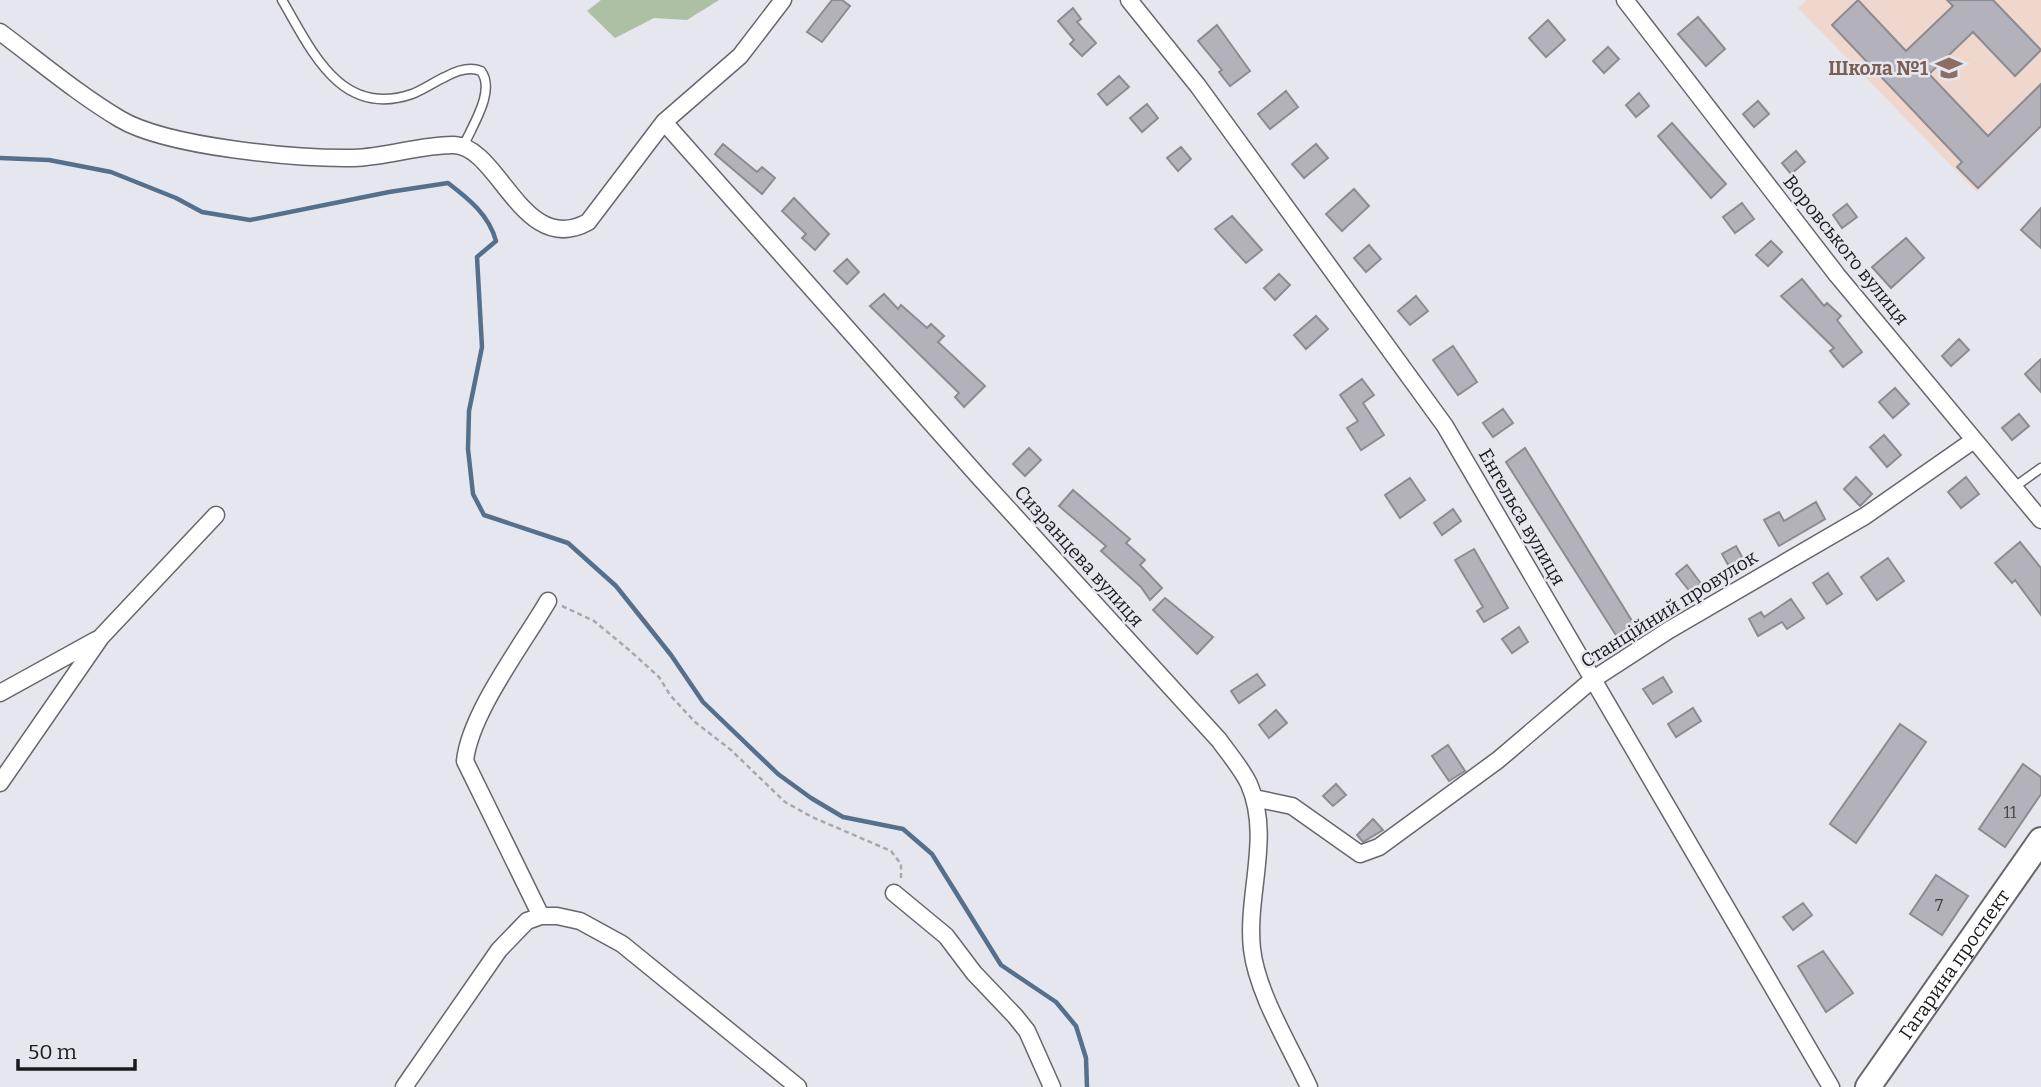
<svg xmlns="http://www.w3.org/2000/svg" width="2041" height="1087" font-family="Bitter,serif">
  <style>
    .education { fill: #efd7cd }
    .green { fill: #aec0a3 }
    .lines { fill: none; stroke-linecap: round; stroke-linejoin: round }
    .stream { stroke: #55708d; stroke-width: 4.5 }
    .building { fill: #b3b2ba; stroke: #8c8b92; stroke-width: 2 }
    .lane-casing { stroke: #66666c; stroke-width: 11 }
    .street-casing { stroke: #66666c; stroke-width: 19 }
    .primary-casing { stroke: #66666c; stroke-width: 28 }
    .path { stroke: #a7a7ad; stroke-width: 2.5; stroke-dasharray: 5 3.5; stroke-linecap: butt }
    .lane { stroke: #fff; stroke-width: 8 }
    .street { stroke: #fff; stroke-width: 16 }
    .primary { stroke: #fff; stroke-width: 24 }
    .labels { text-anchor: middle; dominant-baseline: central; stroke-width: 5; stroke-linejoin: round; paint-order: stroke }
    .number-label { font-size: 16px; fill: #403f44 }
    .education-label { font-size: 19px; font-weight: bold; fill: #785e54; stroke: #e6e6ee; text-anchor: end }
    .street-label { font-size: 19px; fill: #1a191c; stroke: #e6e6ee }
  </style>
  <rect width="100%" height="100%" fill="#e6e6ee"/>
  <path class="education" d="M1807,0H2041V128L1977,192L1798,8Z"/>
  <path class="green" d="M601,0H719L687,20L654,18L615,38L587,11Z"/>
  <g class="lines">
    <path class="stream" d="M0,158L49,160L111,172L176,198L202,212L250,220L389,192L448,183C469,199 489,215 496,241L477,257L482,347L469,411L468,449L473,494L484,515L568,543L616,586L671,655L703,702L778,774L811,798L843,817L903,829L932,854L1001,965L1056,1002L1076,1026L1086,1058L1087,1087"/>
  </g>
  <path class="building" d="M832,0H842L850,6L822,42L807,32Z
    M1858,0L1906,51L1953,6L1947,0H1993L2041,50L2015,76L1973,32L1929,74L1988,136L2041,84V126L1978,188L1957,167L1962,162L1832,25Z
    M1073,8L1081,19L1077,22L1096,43L1082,56L1070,44L1074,40L1058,21Z
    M1698,17L1725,49L1706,66L1678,34Z
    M1548,20L1565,40L1546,57L1529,38Z
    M1217,25L1250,71L1230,86L1219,72L1222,70L1198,41Z
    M1608,47L1619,59L1604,73L1593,61Z
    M1119,76L1129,87L1107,105L1098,94Z
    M1286,91L1298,107L1270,129L1258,114Z
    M1639,93L1649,106L1636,117L1626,105Z
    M1758,101L1769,114L1754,127L1743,114Z
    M1147,104L1158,118L1142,132L1130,118Z
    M1672,123L1726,184L1711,198L1658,136Z
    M723,144L757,172L762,167L775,178L762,194L715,154Z
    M1316,144L1328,158L1304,178L1292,164Z
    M1181,147L1191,159L1178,171L1167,158Z
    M1796,151L1805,162L1791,174L1782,163Z
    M1354,189L1369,206L1342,231L1326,214Z
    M794,198L829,234L815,250L802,238L806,234L782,211Z
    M1742,203L1754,219L1735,233L1723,217Z
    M1847,204L1857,217L1842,228L1833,215Z
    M2041,208V248L2021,230Z
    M1232,216L1262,250L1246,263L1215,229Z
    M1906,238L1924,258L1891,288L1872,267Z
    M1771,241L1782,252L1768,266L1756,255Z
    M1369,245L1381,259L1366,272L1354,258Z
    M847,259L859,272L847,284L834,271Z
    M1279,274L1290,285L1275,300L1264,288Z
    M1802,279L1824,306L1827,303L1841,316L1837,320L1862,352L1843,367L1830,351L1834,348L1781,296Z
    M884,294L898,309L901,305L927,328L931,324L944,336L938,342L985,386L964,407L955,397L959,393L870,306Z
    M1416,296L1428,311L1410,325L1398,311Z
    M1316,316L1328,329L1306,349L1294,335Z
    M1959,339L1969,350L1951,366L1942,356Z
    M1453,346L1477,382L1458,395L1433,360Z
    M2041,359V392L2025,374Z
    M1362,379L1374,395L1363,403L1384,435L1361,450L1347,428L1358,421L1340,395Z
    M1895,388L1909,404L1893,418L1879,402Z
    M1503,409L1513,423L1493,437L1483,423Z
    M2019,414L2029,426L2012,440L2002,428Z
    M1884,435L1901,455L1887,467L1870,447Z
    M1029,448L1041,460L1025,476L1013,464Z
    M1525,448L1637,629L1619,640L1506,462Z
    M1856,477L1872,494L1860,506L1844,489Z
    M1966,477L1979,494L1961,508L1948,492Z
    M1410,478L1425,500L1400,518L1385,495Z
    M1073,490L1130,539L1126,543L1145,560L1140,565L1162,588L1150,600L1141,587L1101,551L1106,546L1059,506Z
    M1816,502L1825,519L1779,546L1764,520L1779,512L1784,521Z
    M1453,509L1461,521L1442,535L1434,523Z
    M2020,542L2041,568V615L2015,580L2012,583L1995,563Z
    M1736,546L1746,564L1732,572L1722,554Z
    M1474,549L1508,608L1484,622L1477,611L1483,607L1455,560Z
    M1888,558L1904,581L1877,600L1861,577Z
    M1687,565L1702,585L1691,593L1676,574Z
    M1828,573L1842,594L1827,604L1813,583Z
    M1165,598L1213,637L1197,654L1153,610Z
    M1791,599L1804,618L1787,629L1782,622L1758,636L1749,619L1761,612L1764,617Z
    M1519,627L1528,642L1512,653L1502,639Z
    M1257,674L1265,685L1239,703L1231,691Z
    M1663,677L1672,692L1653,704L1643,689Z
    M1693,708L1701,721L1676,737L1668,724Z
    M1276,710L1287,723L1269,738L1259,725Z
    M1900,724L1926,742L1856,843L1830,824Z
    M1448,745L1465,771L1449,781L1432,756Z
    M2023,764L2041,777V794L2005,847L1979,829Z
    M1336,784L1346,795L1333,806L1323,796Z
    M1373,819L1383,830L1363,842L1357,835Z
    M1936,875L1968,896L1942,935L1910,914Z
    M1803,903L1812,915L1793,930L1783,917Z
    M1823,951L1853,993L1826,1012L1798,966Z"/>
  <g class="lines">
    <g class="lane-casing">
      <path id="lane" d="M282,0C311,49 340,119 412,94C423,90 434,82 445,77C456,71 469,66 481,71C496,91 472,126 463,147
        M2013,488L2041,468"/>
    </g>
    <g class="street-casing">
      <path id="street" d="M1129,0L1198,86L1445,426L1831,1087
        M1625,0L1837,275L2041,520
        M0,32C39,61 78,94 120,119C167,147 298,159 354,158C386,157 425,144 454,145C499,146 523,258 588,222L664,122L740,56L783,0
        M664,122L979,477L1219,740C1229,754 1242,769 1249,784C1272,837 1246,894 1252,949C1257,993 1290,1046 1309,1087
        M0,693L96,640
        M0,783L101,637L216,515
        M1254,798L1292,806L1360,854L1379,847L1498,760L1592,680L1669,630L1865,516L1974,440
        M894,893L946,936L974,973L1015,1016L1027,1031L1052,1087
        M541,916L465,761C470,713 523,644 548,601
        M404,1087L499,950L527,921L541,916H557L580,921L622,944L798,1087"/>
    </g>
    <g class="primary-casing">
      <g id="primary">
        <path id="s1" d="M1868,1087L2041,840"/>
      </g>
    </g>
    <path class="path" d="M562,606L594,621L628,649L659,677L670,695L695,722L731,750L785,802L812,817L891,851L901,864V881"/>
    <use href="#lane" class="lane"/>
    <use href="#street" class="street"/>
    <use href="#primary" class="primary"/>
  </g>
  <defs>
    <g id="school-bare" transform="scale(2.1)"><path d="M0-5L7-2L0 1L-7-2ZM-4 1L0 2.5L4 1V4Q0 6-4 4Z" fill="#8d6e63" stroke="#e6e6ee" stroke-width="2.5" paint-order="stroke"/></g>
  </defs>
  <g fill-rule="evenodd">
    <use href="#school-bare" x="1949" y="68"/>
  </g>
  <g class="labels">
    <g class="number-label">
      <text x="2010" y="812">11</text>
      <text x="1939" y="905">7</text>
    </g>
    <g class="education-label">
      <text x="1928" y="68">Школа №1</text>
    </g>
    <g class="street-label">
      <text transform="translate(1846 250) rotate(51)">Воровського вулиця</text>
      <text transform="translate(1522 517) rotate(60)">Енгельса вулиця</text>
      <text transform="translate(1079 556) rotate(48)">Сизранцева вулиця</text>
      <text transform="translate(1669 609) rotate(-32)">Станційний провулок</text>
      <text stroke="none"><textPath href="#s1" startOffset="150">Гагарина проспект</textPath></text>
    </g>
  </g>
  <path d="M18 1059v10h117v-10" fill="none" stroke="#1a191c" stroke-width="3.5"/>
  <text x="28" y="1059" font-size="21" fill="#1a191c" stroke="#e6e6ee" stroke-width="5" paint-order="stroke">50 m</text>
</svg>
